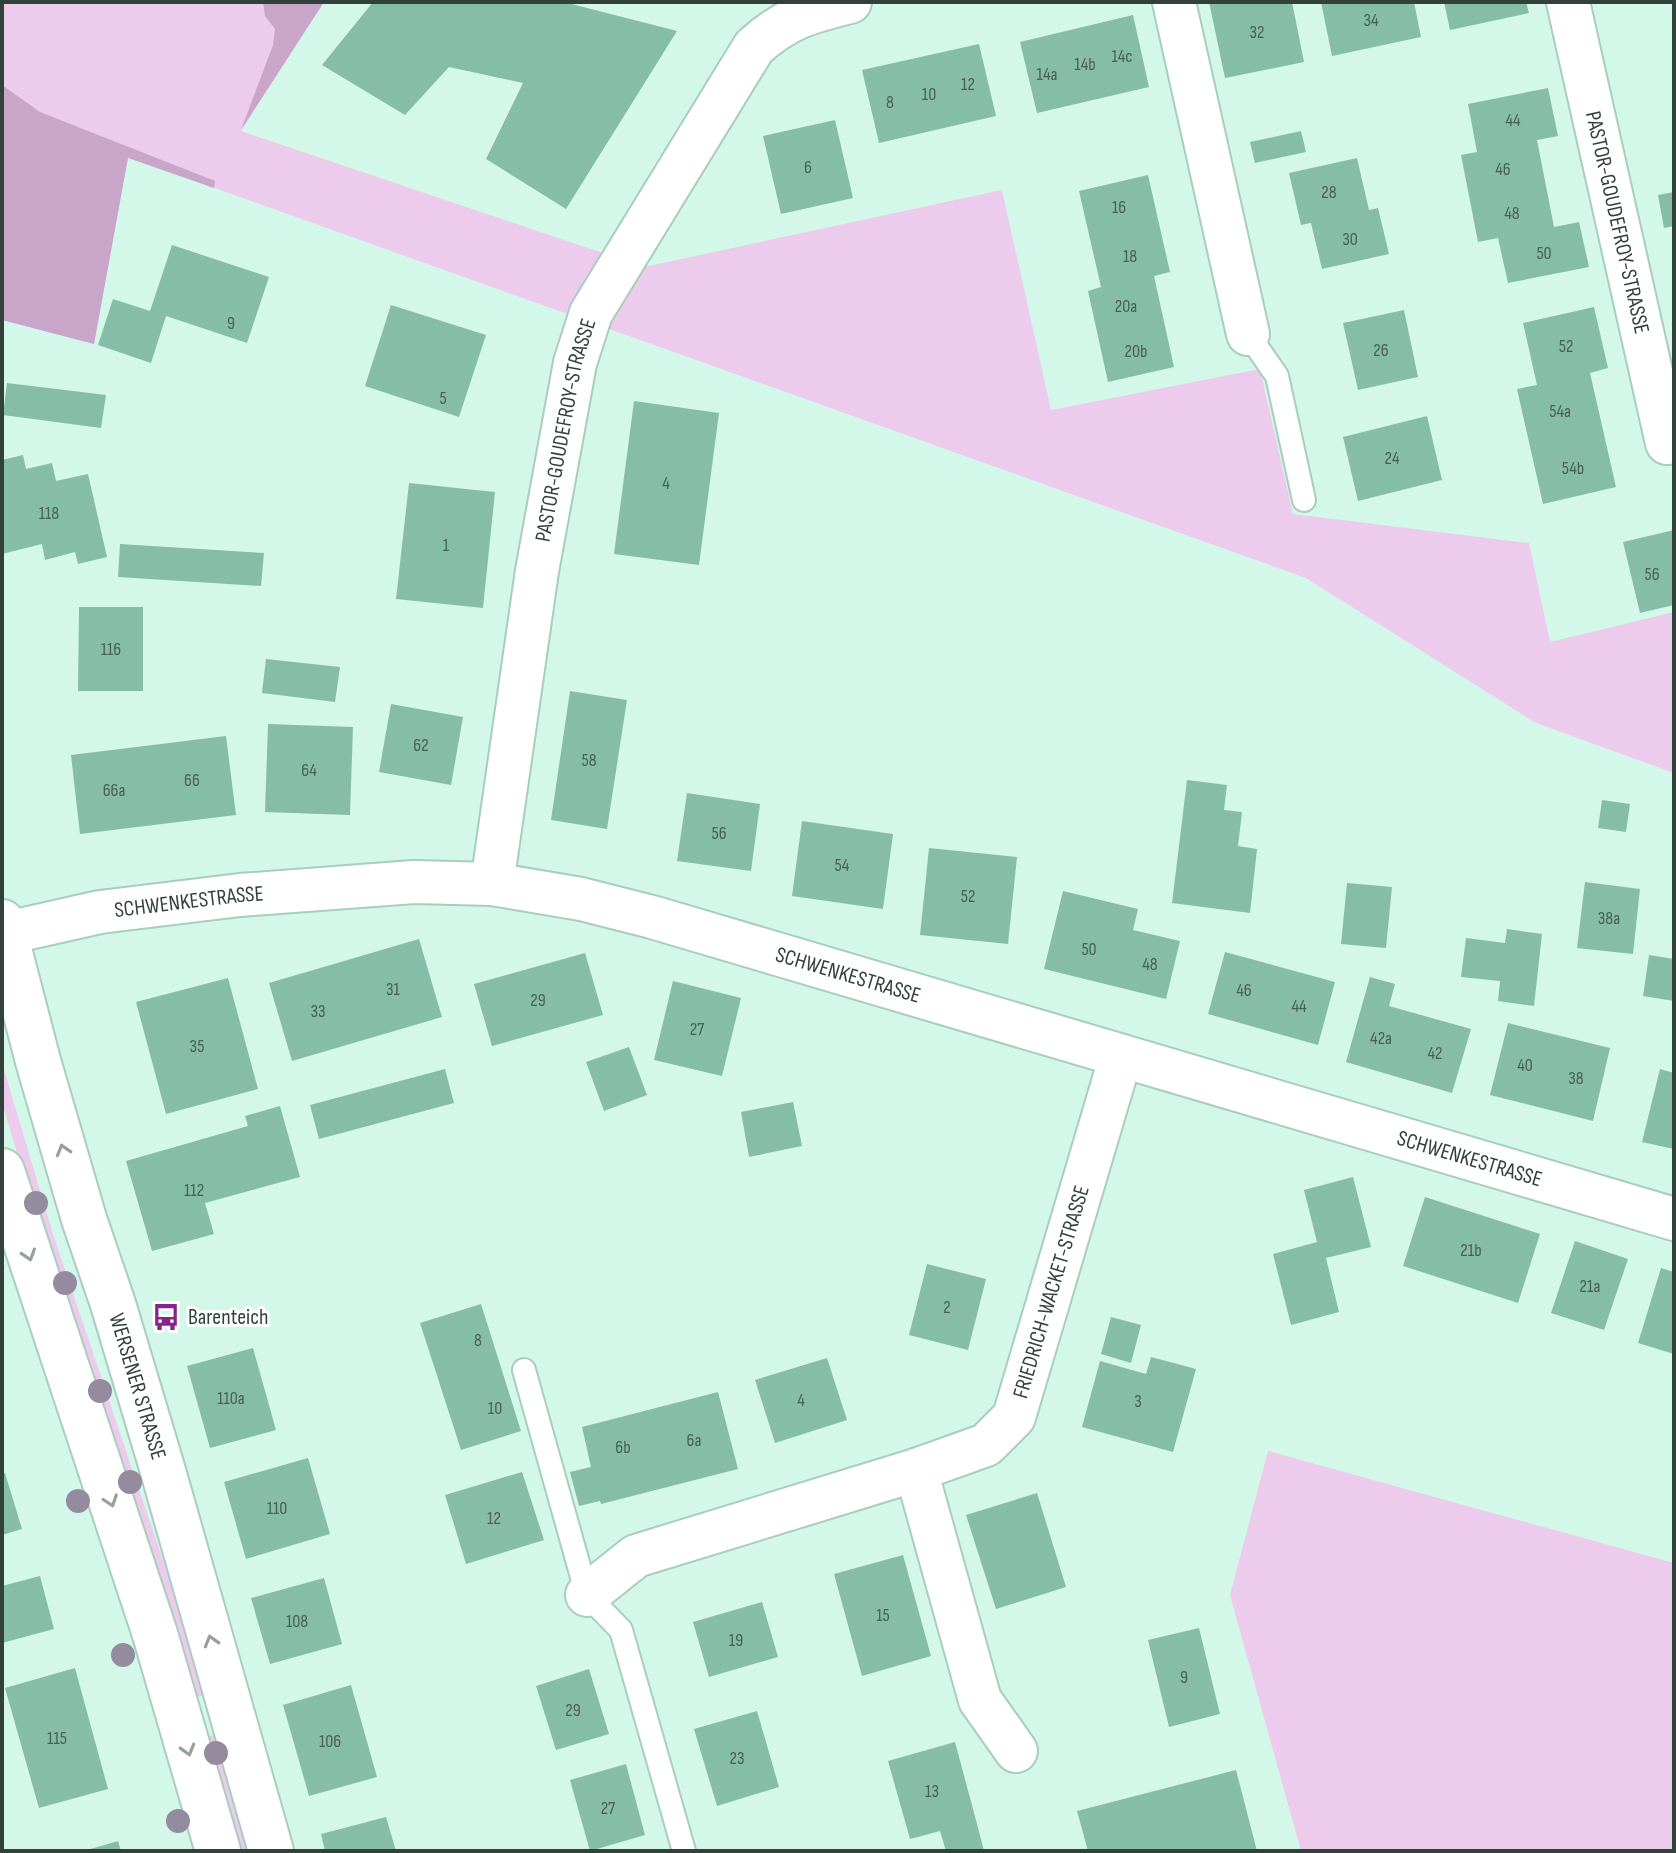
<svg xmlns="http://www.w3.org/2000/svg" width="1676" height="1853" font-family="'Sofia Sans Condensed',sans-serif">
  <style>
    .green { fill: #edcbed }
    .forest { fill: #c9a5ca }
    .building { fill: #86bda8 }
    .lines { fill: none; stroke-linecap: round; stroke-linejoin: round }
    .lane-casing { stroke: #a9cdbe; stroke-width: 26 }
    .street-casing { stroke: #a9cdbe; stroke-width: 46 }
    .secondary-casing { stroke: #a9cdbe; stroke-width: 48 }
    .lane { stroke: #fff; stroke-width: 22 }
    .street { stroke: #fff; stroke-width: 42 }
    .secondary { stroke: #fff; stroke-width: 44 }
    .tree { fill: #948b9f }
    .oneway { stroke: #98a09d }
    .labels { text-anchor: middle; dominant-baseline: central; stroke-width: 6; stroke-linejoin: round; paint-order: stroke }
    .number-label { font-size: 18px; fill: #476056 }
    .street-label { font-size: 22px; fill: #32413b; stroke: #fff }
    .poi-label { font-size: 22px; fill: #32413b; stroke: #fff; text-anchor: start }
  </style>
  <rect width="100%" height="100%" fill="#d3f8e9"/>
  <path class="green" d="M2,2H324L241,131L644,267L1002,190L1051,410L1260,369L1293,514L1529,543L1550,642L1674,612V773L1536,723L1306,578L128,157L94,344L2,320Z
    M3,1066L53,1234L184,1623L205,1695L194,1698L42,1238L2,1102Z
    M1268,1451L1674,1563V1851H1301L1230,1595Z
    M217,1734L250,1851H239L206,1737Z"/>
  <path class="forest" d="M263,2H324L241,130L273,45L275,29L265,16Z
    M2,85L40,112L215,181L214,188L128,158L94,344L2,320Z"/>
  <path class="building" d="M373,2H564L677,31L566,209L486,159L523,83L449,67L405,115L322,65Z
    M1209,2H1292L1304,62L1225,78Z
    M1321,2H1414L1421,37L1332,56Z
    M1444,2H1526L1529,13L1450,30Z
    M1133,15L1149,87L1037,113L1020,42Z
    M979,44L996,116L879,143L862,70Z
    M1548,88L1558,136L1537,140L1554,227L1579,222L1589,267L1508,283L1498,238L1478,242L1461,155L1477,152L1468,104Z
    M835,120L853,198L781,214L763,136Z
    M1301,131L1306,152L1255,163L1250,142Z
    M1357,158L1369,210L1378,208L1389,254L1322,269L1311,223L1301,225L1289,173Z
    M1148,175L1170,272L1154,276L1174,367L1108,382L1088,291L1101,287L1079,191Z
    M1674,192V226L1664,228L1658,195Z
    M172,245L269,277L247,343L166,316L151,363L98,345L113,299L150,311Z
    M391,305L486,335L459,417L365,386Z
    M1594,307L1608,368L1590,373L1616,487L1543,504L1517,389L1537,385L1523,323Z
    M1404,310L1418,377L1358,390L1343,323Z
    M7,383L106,395L101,428L3,415Z
    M634,401L719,413L699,565L614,554Z
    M1427,416L1442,480L1358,501L1343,437Z
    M23,455L26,469L52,463L56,481L88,474L107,557L78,564L75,552L45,560L42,544L2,554V460Z
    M409,483L495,492L483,608L396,599Z
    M1674,530V605L1640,613L1623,542Z
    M120,544L264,553L261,586L118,577Z
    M79,607H143V691H78Z
    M266,659L340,667L335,702L262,693Z
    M570,691L627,700L607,829L551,820Z
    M391,704L463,717L451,785L379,772Z
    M268,724L353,727L350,815L265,812Z
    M226,736L236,815L80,834L71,755Z
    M1187,780L1227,785L1224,810L1242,812L1238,846L1257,849L1250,913L1172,903Z
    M687,793L760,804L751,871L677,861Z
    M1602,800L1630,804L1626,832L1598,828Z
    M802,821L893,834L883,909L792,896Z
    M929,848L1017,857L1008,944L920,935Z
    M1585,882L1640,889L1633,954L1577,948Z
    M1347,883L1392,887L1386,948L1341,944Z
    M1063,891L1138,909L1133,930L1180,941L1166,999L1044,969Z
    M1507,929L1542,934L1534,1006L1498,1001L1500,981L1461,977L1466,938L1505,943Z
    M419,939L442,1017L292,1061L269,983Z
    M1225,952L1335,982L1318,1045L1208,1014Z
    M585,953L603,1015L492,1046L474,984Z
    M1649,955L1674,959V1001L1643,996Z
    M1370,977L1395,984L1389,1006L1471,1029L1452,1093L1346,1062Z
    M228,978L258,1089L166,1114L136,1002Z
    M673,981L741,998L722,1076L654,1060Z
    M1508,1023L1610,1048L1593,1121L1490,1095Z
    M629,1047L647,1095L604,1111L586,1062Z
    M445,1069L454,1103L319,1139L310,1105Z
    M1660,1069L1674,1073V1149L1642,1142Z
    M793,1102L802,1146L749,1157L741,1112Z
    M280,1106L300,1177L205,1203L214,1234L152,1251L126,1161L248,1126L245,1116Z
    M1353,1177L1371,1247L1326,1258L1339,1312L1291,1325L1273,1254L1317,1242L1304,1190Z
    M1425,1197L1540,1234L1518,1303L1403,1266Z
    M1575,1241L1628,1259L1604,1330L1551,1313Z
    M927,1264L986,1279L968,1350L909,1335Z
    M1661,1268L1674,1272V1354L1638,1343Z
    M481,1304L521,1431L461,1450L420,1323Z
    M1111,1317L1141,1325L1131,1363L1101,1354Z
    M253,1348L276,1430L210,1448L187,1366Z
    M1151,1357L1196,1369L1173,1452L1082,1427L1100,1361L1146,1374Z
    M827,1358L847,1420L775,1443L755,1380Z
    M718,1392L738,1469L601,1504L600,1501L579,1506L570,1472L591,1467L582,1427Z
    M308,1458L330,1534L246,1559L224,1482Z
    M522,1472L544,1540L466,1564L445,1495Z
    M5,1473L22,1529L2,1535V1474Z
    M1037,1493L1066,1587L996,1609L966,1515Z
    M903,1555L931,1656L862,1676L834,1574Z
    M40,1576L54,1629L2,1643V1586Z
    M324,1578L342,1644L270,1664L251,1598Z
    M762,1602L778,1657L709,1677L693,1622Z
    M1199,1628L1220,1714L1169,1727L1148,1640Z
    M75,1668L108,1789L39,1808L5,1688Z
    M589,1669L609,1734L556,1750L536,1686Z
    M351,1685L377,1777L309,1796L283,1705Z
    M757,1711L779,1787L717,1806L694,1729Z
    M955,1742L976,1820L984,1851H946L940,1831L910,1839L888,1761Z
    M626,1764L645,1835L590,1851L570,1780Z
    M1236,1770L1257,1851H1088L1077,1811Z
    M386,1817L396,1851H325L321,1834Z
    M118,1841L121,1851H87V1850Z"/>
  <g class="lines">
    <g class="lane-casing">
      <path id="lane" d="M1248,334L1277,376L1304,500
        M524,1370L587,1595L621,1630L684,1851"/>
    </g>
    <g class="street-casing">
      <g id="street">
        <path d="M1174,2L1248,334"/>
        <path id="s1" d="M1568,2L1667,443"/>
        <path id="s2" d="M492,884L537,571L575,363L591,313L754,47C786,18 809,12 850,2"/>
        <path id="s3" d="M2,934L100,912L240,895L414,882L492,884L581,899L652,917L1674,1219"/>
        <path d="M916,1470L980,1700L1016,1751"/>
        <path id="s4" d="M587,1595L636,1556L916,1470L986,1445L1014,1417L1121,1056"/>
      </g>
    </g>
    <g class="secondary-casing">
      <g id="secondary">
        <path id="s5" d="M2,922L38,1061L84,1219L113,1304L163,1471L271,1851"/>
        <path d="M2,1171L155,1634L218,1851"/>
      </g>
    </g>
    <use href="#lane" class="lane"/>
    <use href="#street" class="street"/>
    <use href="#secondary" class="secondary"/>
  </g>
  <g class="tree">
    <circle cx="36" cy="1203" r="12"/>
    <circle cx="65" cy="1283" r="12"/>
    <circle cx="100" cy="1391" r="12"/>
    <circle cx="130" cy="1482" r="12"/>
    <circle cx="78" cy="1501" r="12"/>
    <circle cx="123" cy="1655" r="12"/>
    <circle cx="216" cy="1753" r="12"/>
    <circle cx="178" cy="1821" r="12"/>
  </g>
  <defs><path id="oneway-chevron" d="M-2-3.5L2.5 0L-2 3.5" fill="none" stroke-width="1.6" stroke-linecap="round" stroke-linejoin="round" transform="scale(2)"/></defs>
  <g class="oneway">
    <use href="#oneway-chevron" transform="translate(63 1150) rotate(-106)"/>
    <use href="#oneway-chevron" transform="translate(29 1255) rotate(72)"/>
    <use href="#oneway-chevron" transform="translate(111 1501) rotate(71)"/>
    <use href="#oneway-chevron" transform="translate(211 1641) rotate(-106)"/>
    <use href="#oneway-chevron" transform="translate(188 1750) rotate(74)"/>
  </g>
  <defs>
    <g id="bus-bare" transform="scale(2.16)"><path d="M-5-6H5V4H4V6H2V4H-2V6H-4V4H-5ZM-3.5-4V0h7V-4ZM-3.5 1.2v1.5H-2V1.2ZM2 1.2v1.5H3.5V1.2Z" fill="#87248c" stroke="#fff" stroke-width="2.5" paint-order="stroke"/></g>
  </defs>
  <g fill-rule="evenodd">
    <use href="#bus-bare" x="166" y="1317"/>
  </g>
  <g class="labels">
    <g class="number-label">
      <text x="1371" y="20">34</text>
      <text x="1257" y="32">32</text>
      <text x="1122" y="56">14c</text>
      <text x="1085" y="64">14b</text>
      <text x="1047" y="74">14a</text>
      <text x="968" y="84">12</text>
      <text x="929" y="94">10</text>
      <text x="890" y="102">8</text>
      <text x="1513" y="120">44</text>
      <text x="808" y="167">6</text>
      <text x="1503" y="169">46</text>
      <text x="1329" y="192">28</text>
      <text x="1119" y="207">16</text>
      <text x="1512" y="213">48</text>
      <text x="1350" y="239">30</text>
      <text x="1544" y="253">50</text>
      <text x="1130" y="256">18</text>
      <text x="1126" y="306">20a</text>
      <text x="231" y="323">9</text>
      <text x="1566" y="346">52</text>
      <text x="1381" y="350">26</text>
      <text x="1136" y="351">20b</text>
      <text x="443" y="398">5</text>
      <text x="1560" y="411">54a</text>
      <text x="1392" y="458">24</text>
      <text x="1573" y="468">54b</text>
      <text x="666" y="483">4</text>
      <text x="49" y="513">118</text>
      <text x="446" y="545">1</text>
      <text x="1652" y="574">56</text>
      <text x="111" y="649">116</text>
      <text x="421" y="745">62</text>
      <text x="589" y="760">58</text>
      <text x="309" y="770">64</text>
      <text x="192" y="780">66</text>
      <text x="114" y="790">66a</text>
      <text x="719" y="833">56</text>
      <text x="842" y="865">54</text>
      <text x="968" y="896">52</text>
      <text x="1609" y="918">38a</text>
      <text x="1089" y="949">50</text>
      <text x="1150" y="964">48</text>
      <text x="393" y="989">31</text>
      <text x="1244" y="990">46</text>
      <text x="538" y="1000">29</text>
      <text x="1299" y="1006">44</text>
      <text x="318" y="1011">33</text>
      <text x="697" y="1029">27</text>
      <text x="1381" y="1038">42a</text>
      <text x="197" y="1046">35</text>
      <text x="1435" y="1053">42</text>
      <text x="1525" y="1065">40</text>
      <text x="1576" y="1078">38</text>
      <text x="194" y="1190">112</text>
      <text x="1471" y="1250">21b</text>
      <text x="1590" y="1286">21a</text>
      <text x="947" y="1307">2</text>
      <text x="478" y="1340">8</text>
      <text x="231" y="1398">110a</text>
      <text x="801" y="1400">4</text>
      <text x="1138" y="1401">3</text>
      <text x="495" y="1408">10</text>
      <text x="694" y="1440">6a</text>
      <text x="623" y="1447">6b</text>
      <text x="277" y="1508">110</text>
      <text x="494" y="1518">12</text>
      <text x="883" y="1615">15</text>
      <text x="297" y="1621">108</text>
      <text x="736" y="1640">19</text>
      <text x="1184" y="1677">9</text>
      <text x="573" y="1710">29</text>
      <text x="57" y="1738">115</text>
      <text x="330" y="1741">106</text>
      <text x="737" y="1758">23</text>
      <text x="932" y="1791">13</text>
      <text x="608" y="1808">27</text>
    </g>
    <g class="street-label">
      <text stroke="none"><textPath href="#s1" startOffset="226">PASTOR-GOUDEFROY-STRASSE</textPath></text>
      <text stroke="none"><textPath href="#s2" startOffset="460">PASTOR-GOUDEFROY-STRASSE</textPath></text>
      <text stroke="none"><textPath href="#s3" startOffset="190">SCHWENKESTRASSE</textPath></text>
      <text stroke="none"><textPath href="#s3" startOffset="862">SCHWENKESTRASSE</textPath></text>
      <text stroke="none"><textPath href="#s3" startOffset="1510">SCHWENKESTRASSE</textPath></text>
      <text stroke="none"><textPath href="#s4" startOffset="600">FRIEDRICH-WACKET-STRASSE</textPath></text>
      <text stroke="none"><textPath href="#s5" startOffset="484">WERSENER STRASSE</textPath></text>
    </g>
    <g class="poi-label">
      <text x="188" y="1317">Barenteich</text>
    </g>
  </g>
  <rect width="1676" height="1853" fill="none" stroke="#32413b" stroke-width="8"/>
</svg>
